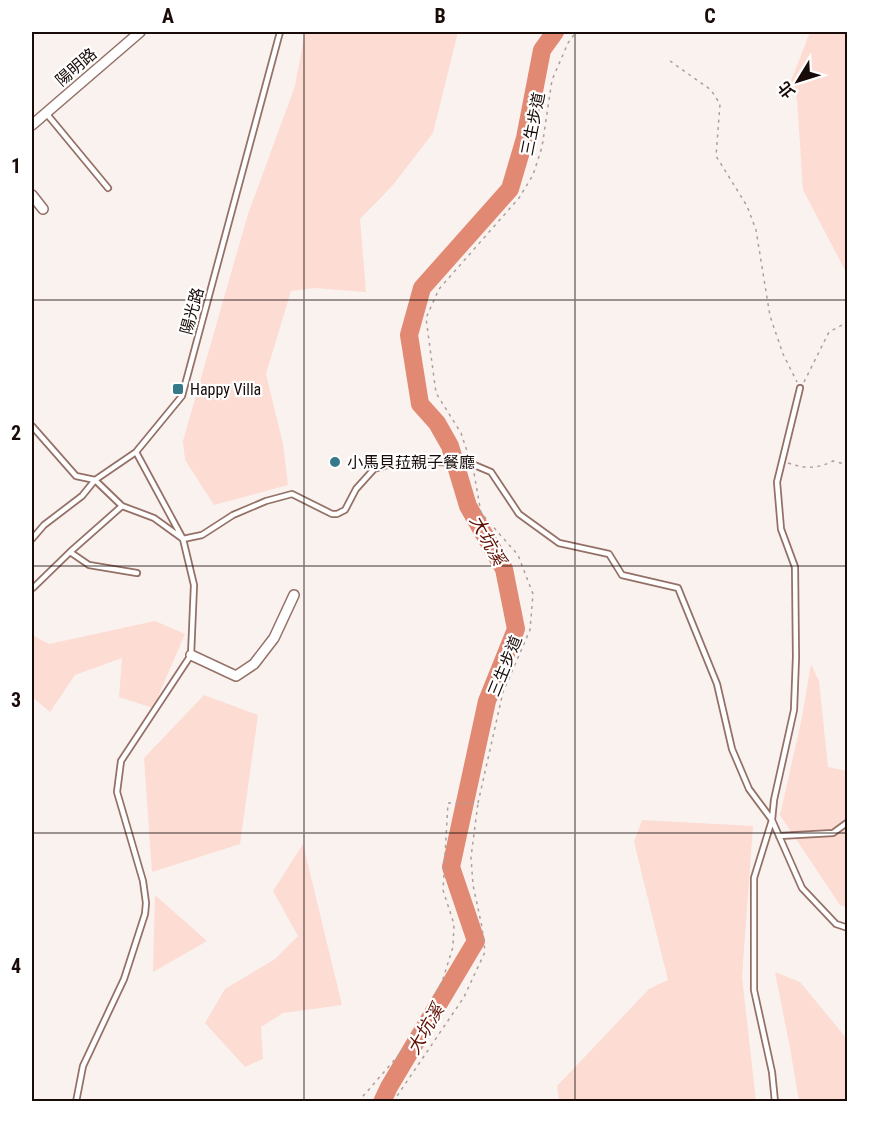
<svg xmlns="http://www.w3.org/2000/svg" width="879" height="1133" font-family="'Roboto Condensed','Noto Sans TC',sans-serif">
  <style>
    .green { fill: #fcdcd3 }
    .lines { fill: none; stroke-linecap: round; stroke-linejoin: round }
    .river { stroke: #e18973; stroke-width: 18 }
    .service-casing { stroke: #947066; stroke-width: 8 }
    .minor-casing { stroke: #947066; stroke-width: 12 }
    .path { stroke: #aaa09d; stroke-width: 1.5; stroke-dasharray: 3 4.5; stroke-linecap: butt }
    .service { stroke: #fff; stroke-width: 4.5 }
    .minor { stroke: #fff; stroke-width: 9 }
    .grid { fill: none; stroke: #180b08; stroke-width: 1.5; stroke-opacity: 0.55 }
    .poi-dot { fill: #367a89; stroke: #fff; stroke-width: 2 }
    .labels { text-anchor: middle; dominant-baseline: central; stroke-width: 4.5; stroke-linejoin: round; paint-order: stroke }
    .street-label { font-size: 16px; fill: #180b08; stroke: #fff }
    .poi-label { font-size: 16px; fill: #180b08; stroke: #fff; text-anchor: start }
    .water-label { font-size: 18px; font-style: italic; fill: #5f1000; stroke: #fff }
    .neatline { fill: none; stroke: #180b08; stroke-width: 2 }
    .grid-label { font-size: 20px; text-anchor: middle; font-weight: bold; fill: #180b08 }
  </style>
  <rect width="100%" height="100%" fill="#faf2ef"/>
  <path class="green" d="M305,32H458L433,133L393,185L360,219L366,292L314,288L291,291L266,374L283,444L288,485L214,505L185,460L183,441L248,214L295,86Z
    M810,32H847V274L803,190L797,99L791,81Z
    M155,621L185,634L153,708L119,697L122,658L75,675L50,712L32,697V635L49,644Z
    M811,664L819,681L828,767L847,771V907L840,905L780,815L801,722Z
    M204,695L258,715L240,844L152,872L144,758Z
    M642,820L753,826L742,977L756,1101H559L557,1086L649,989L668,980L634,842Z
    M303,844L342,1005L283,1013L261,1027L263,1059L245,1067L205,1023L225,989L275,959L298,936L273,891Z
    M155,895L207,941L153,972Z
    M775,972L800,982L847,1039V1101H799L790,1048Z"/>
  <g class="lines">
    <path class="river" d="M382,1102L389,1087L476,941L451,867L487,701L516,629L504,569L468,506L450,446L437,423L420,404L409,335L422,288L510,189L525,138L542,50L555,32"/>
    <g class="service-casing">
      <path id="service" d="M46,113L108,188
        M32,426L76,476L95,480L122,506L154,518L183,539L202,535L233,515L266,501L292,494L332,514H337L345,510L356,489L374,469L405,460L472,464L491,472L519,514L559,543L609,554L622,575L678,588L717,684L732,749L749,789L772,820L802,888L836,924L848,928
        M32,539L44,525L82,496L95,480L136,452L182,396L280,32
        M70,552L89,565L137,573
        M33,588L70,552L122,506
        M779,836L833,833L848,822
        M76,1102L83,1066L124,979L145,914L146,903L143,881L117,792L121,761L191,655L194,585L183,539L136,452
        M775,1102L772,1072L754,990V878L772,820L774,800L794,710L796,657L795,567L781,529L777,482L800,388"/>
    </g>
    <g class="minor-casing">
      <path id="minor" d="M32,125L140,32
        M32,195L43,209
        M191,655L236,676L254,664L274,638L294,595"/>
    </g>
    <path class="path" d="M670,61L711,90L720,104L716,156L747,206L756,230L770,316L783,354L797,382
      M804,382L829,332L848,322
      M469,457L461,433L436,393L426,318L439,289L519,198L533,175L542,147L552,80L568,43L576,32
      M788,463C805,469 817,469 833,461L848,465
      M358,1102L410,1042L442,982L453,947L454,924L443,890L448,803H478L503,692L530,630L533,594L518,555L481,513L474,473
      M393,1102L464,997L485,952L482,927L473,885L471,857L478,803"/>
    <use href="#service" class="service"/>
    <use href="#minor" class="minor"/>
  </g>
  <path class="grid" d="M304,32V1102M575,32V1102M32,300H848M32,566H848M32,833H848"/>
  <g class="poi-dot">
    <rect x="172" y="383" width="12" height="12" rx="3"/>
    <circle cx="335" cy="462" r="6"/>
  </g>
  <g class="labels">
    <g class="street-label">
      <text transform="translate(76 67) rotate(-41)">陽明路</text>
      <text transform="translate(533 124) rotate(-79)">三生步道</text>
      <text transform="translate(192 311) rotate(-75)">陽光路</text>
      <text transform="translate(505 666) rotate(-68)">三生步道</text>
    </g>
    <g class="poi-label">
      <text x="190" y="389">Happy Villa</text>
      <text x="347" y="462">小馬貝菈親子餐廳</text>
    </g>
    <g class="water-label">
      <text transform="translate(488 540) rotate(61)">大坑溪</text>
      <text transform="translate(425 1029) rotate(-60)">大坑溪</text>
    </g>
  </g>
  <rect width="879" height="1133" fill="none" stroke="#ffffff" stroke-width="66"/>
  <g transform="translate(798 81) rotate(232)" stroke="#ffffff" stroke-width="4.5" paint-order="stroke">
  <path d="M0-4.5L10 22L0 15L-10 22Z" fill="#180b08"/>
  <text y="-9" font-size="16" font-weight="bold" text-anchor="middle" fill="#180b08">北</text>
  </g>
  <rect x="33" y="33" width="813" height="1067" class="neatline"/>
  <g class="grid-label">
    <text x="168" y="23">A</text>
    <text x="440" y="23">B</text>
    <text x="710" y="23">C</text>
    <text x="16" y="173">1</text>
    <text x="16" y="440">2</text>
    <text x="16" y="707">3</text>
    <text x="16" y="973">4</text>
  </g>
</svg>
